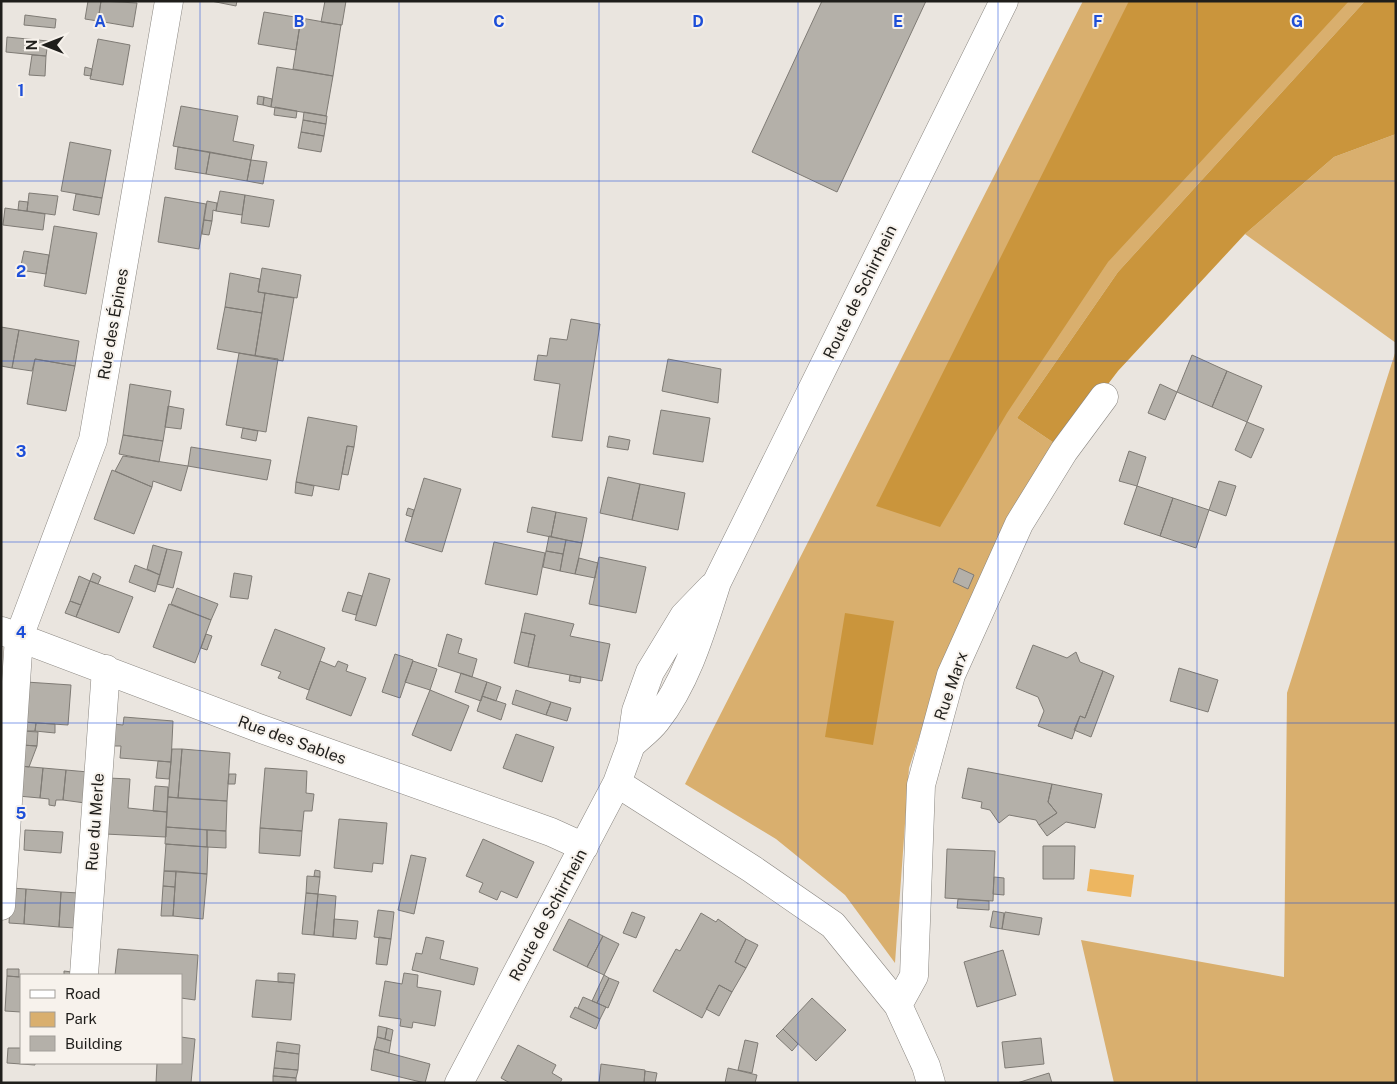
<svg xmlns="http://www.w3.org/2000/svg" width="1397" height="1084" font-family="'Public Sans',sans-serif">
  <style>
    .green { fill: #d9af6e }
    .forest { fill: #ca953c }
    .water { fill: #edb660 }
    .building { fill: #b4b0a9; stroke: #7f7b75 }
    .lines { fill: none; stroke-linecap: round; stroke-linejoin: round }
    .minor-casing { stroke: #8a8680; stroke-width: 29 }
    .minor { stroke: #fff; stroke-width: 28 }
    .grid { fill: none; stroke: #1d4ed8; stroke-width: 1; stroke-opacity: 0.55 }
    .labels { text-anchor: middle; dominant-baseline: central; stroke-width: 4; stroke-linejoin: round; paint-order: stroke }
    .street-label { font-size: 16px; fill: #1f1e1b; stroke: #f7f2ec }
    .grid-label { font-size: 16px; text-anchor: middle; font-weight: bold; fill: #1d4ed8; stroke: #f7f2ec; stroke-width: 4; stroke-linejoin: round; paint-order: stroke }
  </style>
  <rect width="100%" height="100%" fill="#eae5df"/>
  <path class="green" d="M1083,1H1365L1118,272L1017,418L1060,447L939,677L909,768L895,963L845,895L776,839L685,784Z
    M1396,134V343L1245,234L1334,157Z
    M1396,350V1083H1114L1081,940L1284,977L1287,693Z"/>
  <path class="forest" d="M1129,1H1349L1108,262L1007,413L940,527L876,506Z
    M1365,1H1396V134L1334,157L1245,234L1118,371L1060,447L1017,418L1118,272Z
    M845,613L894,621L873,745L825,737Z"/>
  <path class="water" d="M1090,869L1134,875L1131,897L1087,891Z"/>
  <path class="building" d="M88,1H101L98,21L85,19Z
    M101,1L137,3L133,27L98,21Z
    M211,1H237L236,6Z
    M325,1H346L342,25L321,22Z
    M822,1H926L837,192L752,152Z
    M264,12L301,18L296,50L258,44Z
    M25,15L56,19L55,28L24,25Z
    M301,18L341,25L333,76L293,69Z
    M7,37L48,41L46,56L6,52Z
    M98,39L130,45L123,85L90,79Z
    M32,55L46,56L45,76L29,75Z
    M85,67L92,69L91,76L84,75Z
    M277,67L333,76L326,116L271,107Z
    M258,96L264,97L263,105L257,104Z
    M264,97L272,99L271,107L263,105Z
    M181,106L238,116L233,141L254,145L251,160L173,146Z
    M275,107L297,111L296,118L274,115Z
    M304,112L327,116L326,124L303,120Z
    M303,120L326,124L324,136L301,132Z
    M301,132L324,136L321,152L298,148Z
    M70,142L111,150L102,198L61,191Z
    M178,147L210,152L206,174L175,169Z
    M210,152L251,160L247,181L206,174Z
    M251,160L267,162L263,184L247,181Z
    M220,191L245,195L242,215L216,211Z
    M29,193L58,196L55,215L27,211Z
    M76,194L102,198L99,215L73,210Z
    M245,195L274,200L269,227L241,223Z
    M165,197L206,204L199,249L158,242Z
    M19,201L28,202L27,211L18,210Z
    M207,201L217,203L216,211L213,210L212,221L204,220Z
    M5,208L45,214L43,230L3,225Z
    M204,220L212,221L209,235L202,234Z
    M54,226L97,233L86,294L44,286Z
    M24,251L49,255L46,274L20,270Z
    M262,268L301,275L297,298L258,292Z
    M230,273L260,279L258,292L265,293L262,313L225,307Z
    M265,293L294,298L283,361L255,356Z
    M225,307L262,313L255,356L217,349Z
    M571,319L600,324L582,441L552,437L560,384L534,380L538,355L547,356L550,338L567,340Z
    M1,327L19,330L12,368L1,366Z
    M19,330L79,341L75,366L35,359L32,371L12,368Z
    M239,353L278,359L266,432L226,425Z
    M1192,355L1227,371L1212,407L1177,392Z
    M35,359L75,366L66,411L27,404Z
    M668,359L721,369L718,403L662,391Z
    M1227,371L1262,386L1247,422L1212,407Z
    M130,384L171,391L163,441L123,435Z
    M1160,384L1177,392L1165,420L1148,413Z
    M168,406L184,409L181,429L165,427Z
    M661,410L710,418L703,462L653,454Z
    M308,417L357,426L354,447L347,446L339,490L296,482Z
    M1247,422L1264,429L1251,458L1235,450Z
    M243,428L258,431L256,441L241,438Z
    M123,435L163,441L159,462L119,454Z
    M609,436L630,440L628,450L607,447Z
    M347,446L354,447L348,475L342,474Z
    M191,447L271,460L267,480L188,466Z
    M1129,451L1146,457L1137,486L1119,481Z
    M123,456L188,466L181,491L153,481L152,487L115,471Z
    M112,470L152,487L134,534L94,519Z
    M608,477L640,484L632,520L600,513Z
    M424,478L461,489L442,552L405,541Z
    M1219,481L1236,486L1226,516L1209,510Z
    M296,482L314,486L312,496L295,493Z
    M640,484L685,493L678,530L632,520Z
    M1137,486L1173,498L1160,536L1124,524Z
    M1173,498L1209,510L1196,548L1160,536Z
    M532,507L556,512L551,537L527,532Z
    M408,508L414,510L412,517L406,515Z
    M556,512L587,518L582,543L551,537Z
    M549,536L566,540L563,554L546,551Z
    M566,540L582,543L575,574L560,571Z
    M494,542L545,553L537,595L485,584Z
    M153,545L167,549L160,575L147,569Z
    M167,549L182,552L173,588L157,584Z
    M546,551L563,554L560,571L543,567Z
    M599,557L646,567L636,613L589,604Z
    M579,558L598,563L595,578L575,574Z
    M135,565L160,575L155,592L129,582Z
    M959,568L974,575L968,589L953,582Z
    M93,573L101,577L98,584L90,581Z
    M234,573L252,576L248,599L230,597Z
    M369,573L390,579L376,626L355,620Z
    M79,576L90,581L81,605L70,601Z
    M90,581L133,597L119,633L76,617Z
    M177,588L218,604L211,620L171,604Z
    M348,592L362,596L356,615L342,611Z
    M70,601L81,605L76,617L65,613Z
    M169,604L211,620L195,663L153,647Z
    M525,613L574,624L570,636L610,644L602,681L528,667L535,635L521,632Z
    M275,629L325,648L309,690L278,678L281,672L261,665Z
    M521,632L535,635L528,667L514,663Z
    M206,634L212,636L207,650L201,648Z
    M447,634L462,639L458,653L477,659L472,677L438,666Z
    M1033,645L1067,658L1076,652L1080,662L1103,671L1085,718L1080,716L1072,739L1038,726L1044,711L1038,697L1016,688Z
    M395,654L413,660L400,698L382,692Z
    M320,661L335,667L338,661L348,665L346,671L366,678L351,716L306,699Z
    M413,661L437,669L430,690L405,682Z
    M1179,668L1218,680L1208,712L1170,701Z
    M1103,671L1114,676L1091,737L1074,730L1080,716L1085,718Z
    M461,673L487,682L481,701L455,692Z
    M570,675L581,677L580,683L569,681Z
    M26,682L71,685L68,725L23,722Z
    M487,682L501,687L496,701L482,696Z
    M430,690L469,706L451,751L412,735Z
    M516,690L551,702L546,715L512,704Z
    M482,696L506,704L501,720L477,711Z
    M551,702L571,708L567,721L546,715Z
    M124,717L173,721L171,762L120,758L121,746H111L113,724L123,725Z
    M23,722L36,723L35,731H23Z
    M36,723L55,724V733L35,731Z
    M23,731L38,732L37,746L22,745Z
    M516,734L554,747L542,782L503,768Z
    M22,745L37,746L29,767L20,766Z
    M172,749H182L178,798L168,797Z
    M182,749L230,753L227,801L178,798Z
    M158,761L171,762L169,779L156,778Z
    M20,766L43,768L40,798L18,796Z
    M43,768L66,770L63,800H56L55,806L49,805V799L40,798Z
    M265,768L307,771L306,793L314,794L312,811H304L302,831L260,828Z
    M968,768L1052,784L1048,802L1057,813L1039,825L1036,820L1009,815L999,823L990,810L981,808L982,802L962,798Z
    M66,770L88,772L85,803L63,800Z
    M229,774H236L235,784H228Z
    M108,778L130,779L128,808L167,812L166,837L105,834Z
    M1052,784L1102,794L1095,828L1066,822L1047,836L1039,825L1057,813L1048,802Z
    M155,786L168,787L167,812L153,811Z
    M168,797L227,801L226,831L166,827Z
    M339,819L387,823L383,864L373,863L372,872L334,868Z
    M166,827L207,830V847L165,844Z
    M260,828L302,831L300,856L259,853Z
    M25,830L63,832L61,853L24,850Z
    M207,830L226,831V848L207,847Z
    M483,839L534,862L517,898L501,891L497,900L479,892L483,883L466,876Z
    M166,844L208,847L207,874L164,871Z
    M1043,846H1075L1074,879H1043Z
    M947,849L995,851L993,901L945,898Z
    M411,855L426,858L414,914L398,910Z
    M315,870L320,871V877L314,876Z
    M164,871H176L175,887L163,886Z
    M176,871L207,874L203,919L173,916Z
    M307,876L320,877L318,894L306,893Z
    M994,877L1004,878V895L993,894Z
    M163,886L175,887L173,916H161Z
    M11,888L26,889L24,924L9,923Z
    M26,889L61,892L59,927L24,924Z
    M61,892L79,893L76,928L59,927Z
    M306,893L318,894L314,935L302,934Z
    M318,894L336,896L333,937L314,935Z
    M958,899L989,901V910L957,908Z
    M378,910L394,912L391,939L374,937Z
    M993,911L1004,913L1002,929L990,927Z
    M632,912L645,917L636,938L623,933Z
    M1005,912L1042,918L1039,935L1002,929Z
    M701,913L716,922L718,919L746,939L735,962L746,968L732,992L719,985L702,1018L653,991L676,949L680,951Z
    M334,919L358,921L356,939L333,937Z
    M569,919L603,936L587,967L553,950Z
    M603,936L619,944L604,975L587,967Z
    M379,937L391,939L387,965L376,964Z
    M426,937L444,941L440,959L478,968L474,985L412,970L416,953L422,954Z
    M746,939L758,945L746,968L735,962Z
    M118,949L198,955L195,1000L181,998V975H115Z
    M1003,950L1016,995L977,1007L964,962Z
    M7,969H19V977L7,976Z
    M64,971L72,972L71,975H64Z
    M278,973L295,974L294,983L278,982Z
    M404,973L418,975L417,987L441,991L435,1026L413,1022L412,1028L400,1026L401,1019L379,1016L385,981L402,984Z
    M604,975L609,978L597,1003L592,1001Z
    M7,976L21,977V1012L5,1011Z
    M609,978L619,982L608,1008L597,1003Z
    M256,980L294,983L291,1020L252,1017Z
    M719,985L732,992L719,1016L706,1009Z
    M583,997L606,1007L600,1019L578,1008Z
    M812,998L846,1030L816,1061L783,1029Z
    M575,1007L600,1019L596,1029L570,1017Z
    M378,1026L387,1028L385,1039L377,1037Z
    M387,1028L393,1030L391,1041L385,1039Z
    M783,1029L798,1044L792,1051L776,1036Z
    M181,1037L195,1039L191,1083H156L157,1063H181Z
    M377,1037L391,1041L389,1053L374,1049Z
    M1041,1038L1044,1064L1005,1068L1002,1042Z
    M745,1040L758,1043L752,1073L738,1070Z
    M277,1042L300,1045L299,1054L276,1051Z
    M518,1045L556,1065L552,1073L562,1079L560,1083H510L501,1078Z
    M8,1048H21V1063H35V1065L7,1063Z
    M374,1049L430,1064L425,1083L371,1070Z
    M276,1051L299,1054L298,1070L274,1068Z
    M601,1064L645,1070L644,1083H599Z
    M274,1068L298,1070L296,1078L273,1076Z
    M728,1068L757,1075L755,1083H725Z
    M645,1071L657,1073L655,1083H644Z
    M1049,1073L1052,1083H1017Z
    M273,1076L296,1078V1083H273Z"/>
  <g class="lines">
    <g class="minor-casing">
      <path id="minor" d="M2,631L256,727L551,832L584,847
        M631,745C639,737 649,730 656,721C687,682 702,629 717,582L1004,1
        M617,783L752,869L833,925L898,1005L926,1066L931,1083
        M1,906L19,637L93,440L169,1
        M84,975L106,669
        M898,1005L914,976L921,785L951,675L1019,524L1064,451L1104,397
        M459,1083L617,783L631,745L636,711L650,672L684,616L712,587"/>
    </g>
    <use href="#minor" class="minor"/>
  </g>
  <path class="grid" d="M200,1V1083M399,1V1083M599,1V1083M798,1V1083M998,1V1083M1197,1V1083M1,181H1396M1,361H1396M1,542H1396M1,723H1396M1,903H1396"/>
  <g class="labels">
    <g class="street-label">
      <text transform="translate(860 292) rotate(-64)">Route de Schirrhein</text>
      <text transform="translate(113 324) rotate(-80)">Rue des Épines</text>
      <text transform="translate(951 686) rotate(-71)">Rue Marx</text>
      <text transform="translate(292 740) rotate(20)">Rue des Sables</text>
      <text transform="translate(95 822) rotate(-86)">Rue du Merle</text>
      <text transform="translate(548 915) rotate(-62)">Route de Schirrhein</text>
    </g>
  </g>
  <g class="grid-label">
    <text x="100" y="27">A</text>
    <text x="299" y="27">B</text>
    <text x="499" y="27">C</text>
    <text x="698" y="27">D</text>
    <text x="898" y="27">E</text>
    <text x="1098" y="27">F</text>
    <text x="1297" y="27">G</text>
    <text x="21" y="96">1</text>
    <text x="21" y="277">2</text>
    <text x="21" y="457">3</text>
    <text x="21" y="638">4</text>
    <text x="21" y="819">5</text>
  </g>
  <rect width="1397" height="1084" fill="none" stroke="#1f1e1b" stroke-width="5"/>
  <rect x="20" y="974" width="162" height="90" fill="#f7f2ec" stroke="#a19d98"/>
  <rect x="30" y="990" width="25" height="8" fill="#ffffff" stroke="#a19d98"/>
  <text x="65" y="999" font-size="15" fill="#1f1e1b">Road</text>
  <rect x="30" y="1012" width="25" height="15" fill="#d9af6e" stroke="#a19d98"/>
  <text x="65" y="1024" font-size="15" fill="#1f1e1b">Park</text>
  <rect x="30" y="1036" width="25" height="15" fill="#b4b0a9" stroke="#a19d98"/>
  <text x="65" y="1049" font-size="15" fill="#1f1e1b">Building</text>
  <g transform="translate(45 45) rotate(270)" stroke="#f7f2ec" stroke-width="4" paint-order="stroke">
  <path d="M0-4L9 19L0 12L-9 19Z" fill="#1f1e1b"/>
  <text y="-8" font-size="14" font-weight="bold" text-anchor="middle" fill="#1f1e1b">N</text>
  </g>
</svg>
